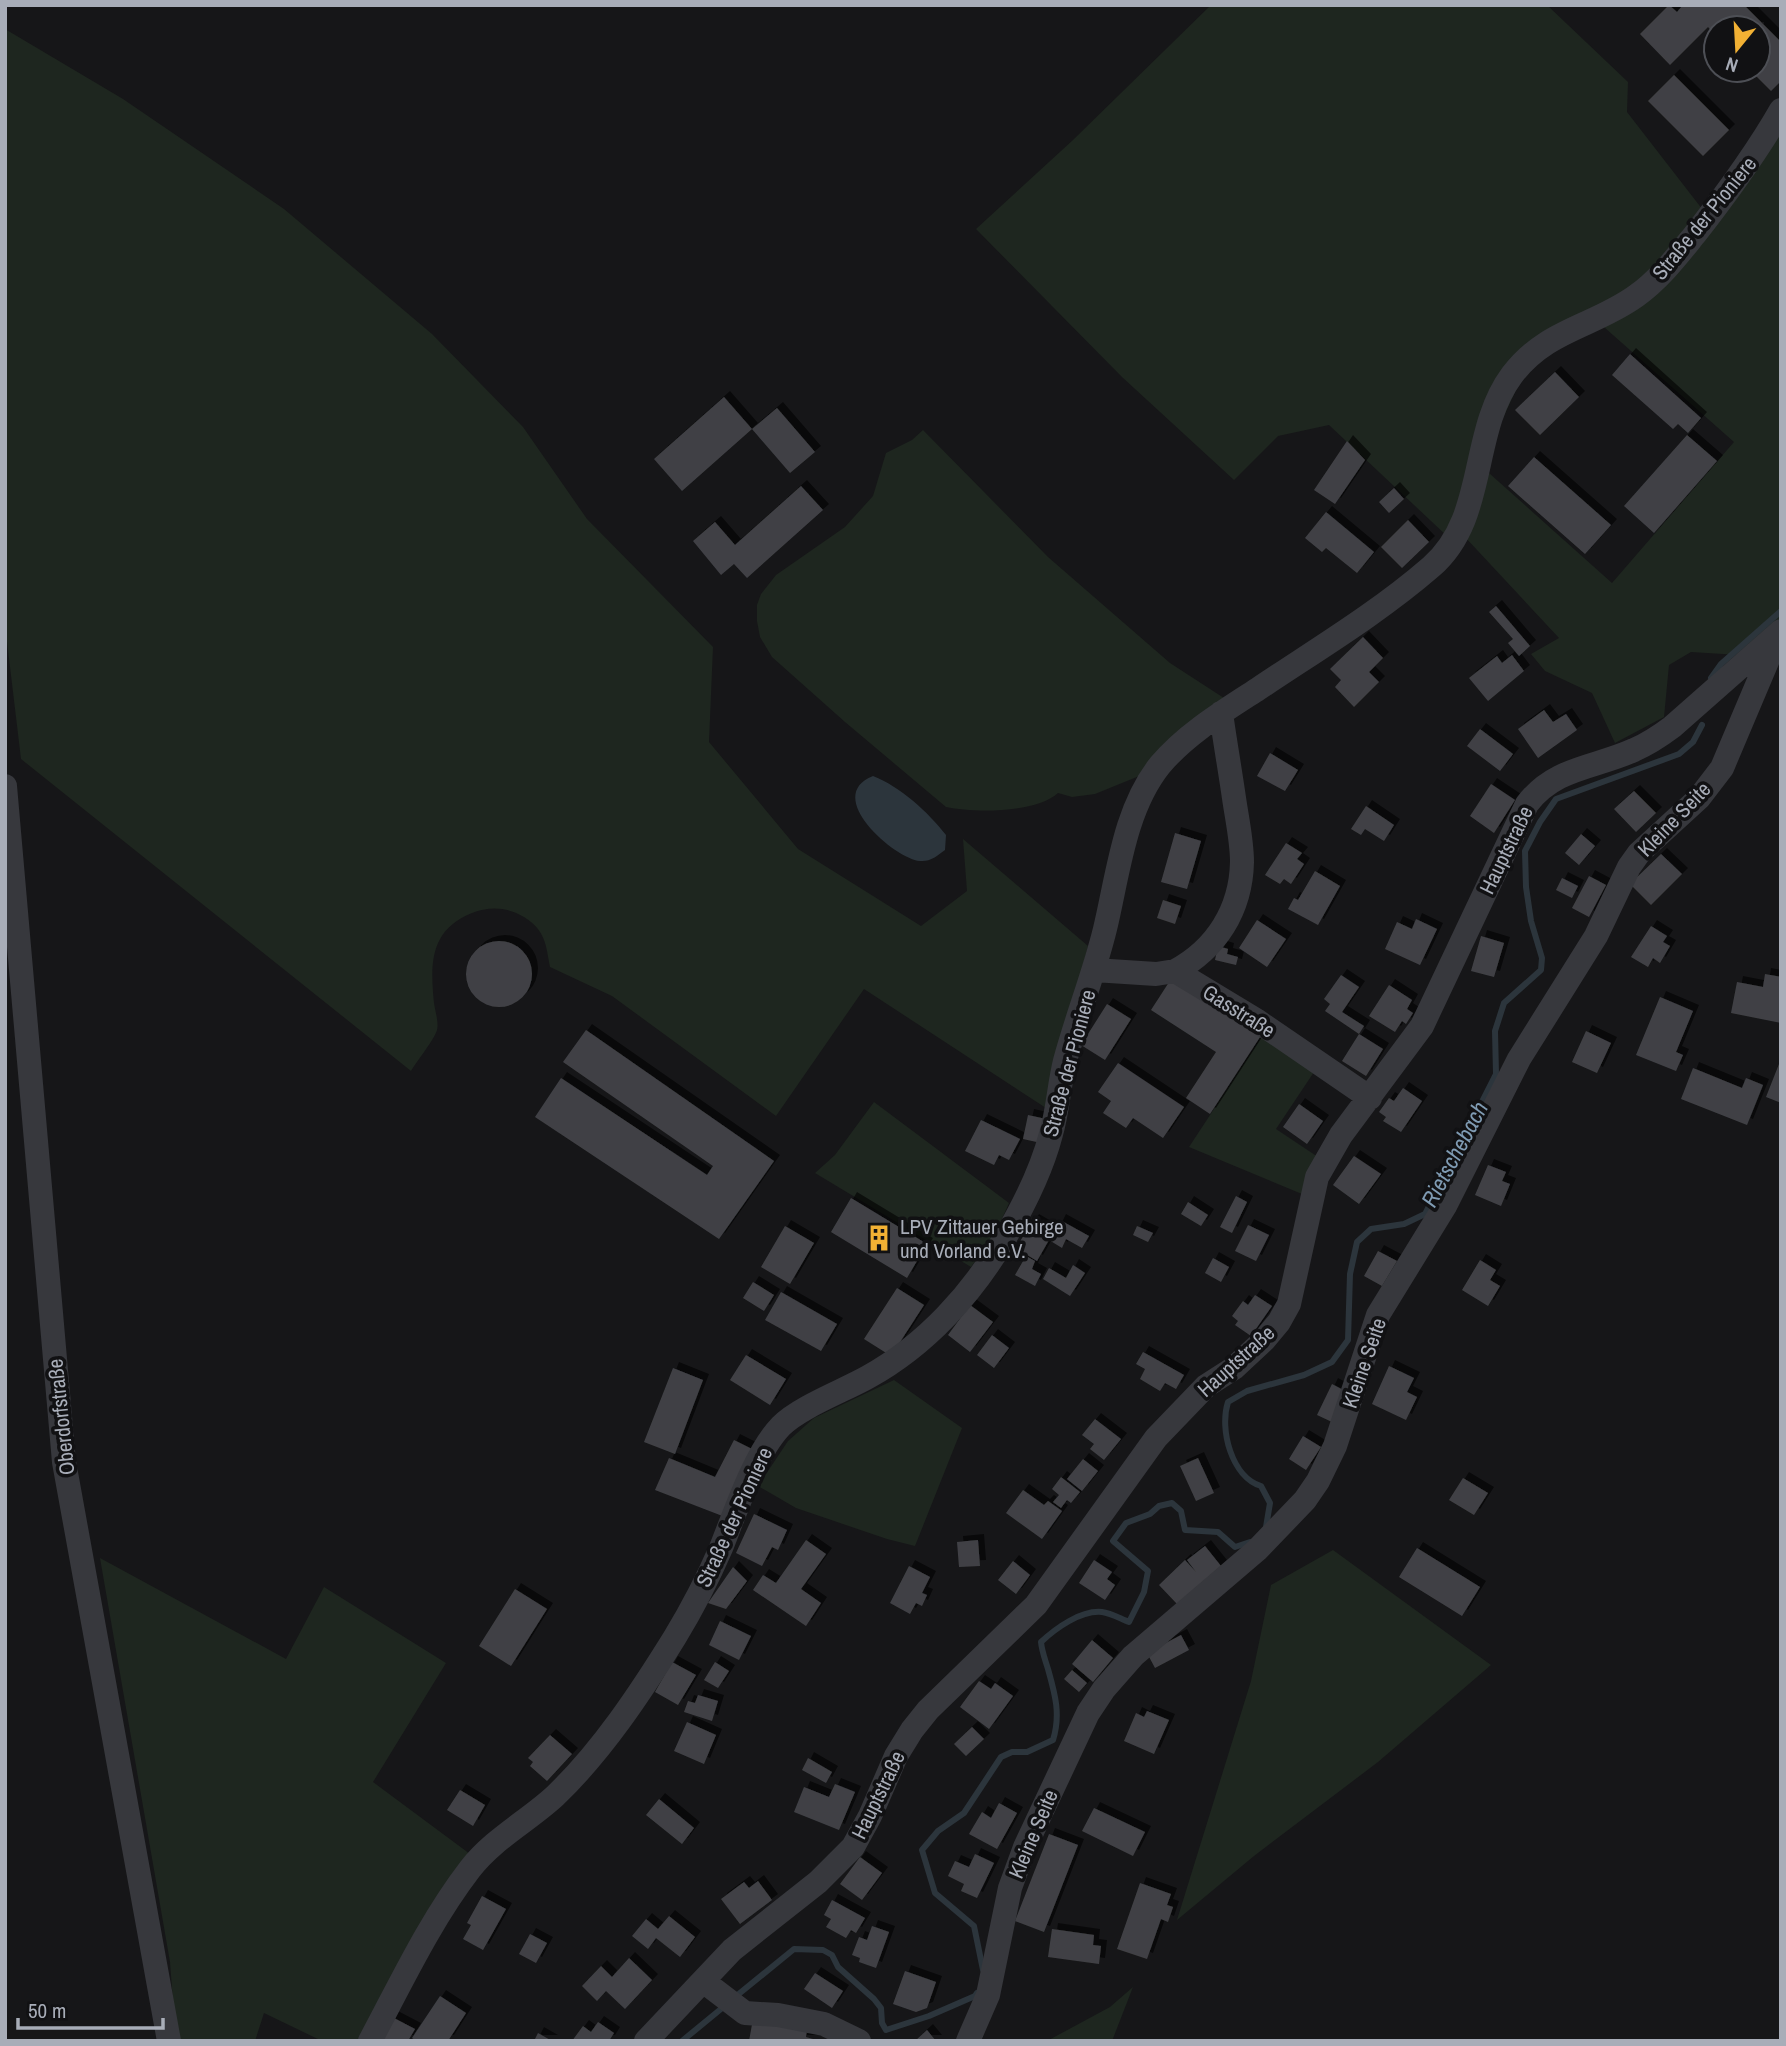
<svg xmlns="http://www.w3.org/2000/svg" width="1786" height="2046" font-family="'Archivo Narrow',sans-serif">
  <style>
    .green { fill: #1e261f }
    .water { fill: #2c353c }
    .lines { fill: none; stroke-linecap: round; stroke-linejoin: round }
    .stream { stroke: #2c353c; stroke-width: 6 }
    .building { fill: #404145; filter: url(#shadow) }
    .minor { stroke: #37383d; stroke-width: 24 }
    .labels { text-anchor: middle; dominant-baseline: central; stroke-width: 7; stroke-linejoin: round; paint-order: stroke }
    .street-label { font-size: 21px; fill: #a8adb8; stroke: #111113 }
    .poi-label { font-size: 21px; fill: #a8adb8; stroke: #111113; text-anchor: start }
    .water-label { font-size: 23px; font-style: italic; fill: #7f9bb3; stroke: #111113 }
  </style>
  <defs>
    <filter id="shadow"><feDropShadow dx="6" dy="-6" stdDeviation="0" flood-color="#0009"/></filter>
  </defs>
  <rect width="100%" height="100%" fill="#161618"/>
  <path class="green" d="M1211,5H1547L1628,82L1627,112L1706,214L1648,284L1540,338L1448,537L1329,425L1278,436L1234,480L1122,377L976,229L1073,140Z
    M5,29L123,99L284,209L432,334L523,427L587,519L713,647L709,742L798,849L921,926L967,891L963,839L1088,946L1046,1108L864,989L776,1116L612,996L550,967C546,944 545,930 524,917C508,907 489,906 472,913C430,930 430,963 434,1003C435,1010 439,1023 437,1030C434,1040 417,1061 411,1071L21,759L5,625Z
    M1781,121V617L1739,655L1691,652L1669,665L1664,717L1615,743L1592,693L1545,671L1531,654L1559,638L1464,536L1480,465L1612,583L1734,442L1596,320L1641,300Z
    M923,430L1048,557L1170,663L1227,700L1149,772L1095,794L1072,797L1058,793C1036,813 975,813 946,807L845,722L772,657L760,637L757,621V605L761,594L776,575L845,527L873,496L886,453L912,440Z
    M1266,1030L1318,1066L1276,1129L1318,1157L1302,1194L1189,1147Z
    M874,1102L1009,1203L996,1232L971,1267L815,1173L835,1155Z
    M894,1380L962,1428L915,1546L887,1539L796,1508L758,1486L788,1441L814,1418Z
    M1333,1550L1491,1665L1378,1762L1254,1856L1177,1920L1251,1681L1271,1585Z
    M100,1558L286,1659L324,1587L446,1663L373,1782L470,1854L363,2041H322L264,2013L255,2041H180L173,2002L170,1962Z
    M1133,1987L1112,2041H1047L1110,2007Z"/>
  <path class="water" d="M873,776C901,787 928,812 946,835L945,850C937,856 930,862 920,861C895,859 822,796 873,776Z"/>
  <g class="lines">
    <path class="stream" d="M1711,678L1721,664L1781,611
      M1266,1527L1270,1503L1261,1486C1232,1477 1219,1430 1228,1402L1247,1391L1304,1375L1332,1362L1348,1340L1350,1274L1357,1242L1371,1229L1404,1224L1425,1214L1496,1074L1495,1031L1504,1003L1541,970L1542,958L1531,921L1526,887L1525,851L1540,822L1556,799L1679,754L1693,742L1702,725
      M983,1970L974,1926L935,1893L922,1850L938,1831L964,1813L1001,1757L1012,1752H1027L1053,1740C1061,1714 1055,1694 1048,1669C1045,1659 1042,1652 1041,1642C1056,1628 1081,1610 1102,1612C1111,1613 1121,1619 1129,1622L1144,1592L1148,1571L1113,1541L1126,1523L1150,1514L1159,1506L1172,1503L1181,1511L1185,1530L1218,1532L1235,1547L1250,1542
      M735,1997L794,1949L823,1950L832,1955L838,1967L874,1999L881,2008L882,2023L886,2030L929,2016L975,1996L977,1993
      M682,2041L727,2004"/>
  </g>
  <path class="building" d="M1669,5L1677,12L1683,5H1744L1781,42V81L1771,91L1750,70H1758V28H1716V36L1708,27L1670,65L1640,34Z
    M1674,75L1729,130L1703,156L1648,101Z
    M1630,354L1701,418L1688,433L1678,424L1673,429L1612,375Z
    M1555,372L1579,397L1540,435L1515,410Z
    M724,397L752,429L682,491L654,459Z
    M777,408L815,452L790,473L752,429Z
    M1687,435L1717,461L1654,533L1624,506Z
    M1347,441L1365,460L1335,504L1314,490Z
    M1534,457L1611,525L1585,554L1508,486Z
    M801,486L823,510L747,578L734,564L721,575L693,541L715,522L735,545Z
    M1394,488L1404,499L1389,513L1379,502Z
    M1326,512L1374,552L1357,573L1326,548L1322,552L1305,538Z
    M1408,520L1429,542L1402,568L1381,547Z
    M1496,606L1530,646L1519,656L1508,643L1513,639L1489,612Z
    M1363,637L1383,658L1369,672L1379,682L1354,707L1335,687L1341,680L1330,669Z
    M1512,655L1524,671L1488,701L1469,678L1497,656L1502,663Z
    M1544,710L1553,722L1566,714L1577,730L1538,758L1518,729Z
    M1480,729L1513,754L1500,771L1467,746Z
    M1270,753L1298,770L1285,791L1257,776Z
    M1491,784L1515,800L1494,833L1470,816Z
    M1634,791L1656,813L1636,832L1614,809Z
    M1366,806L1394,825L1384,841L1365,829L1361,835L1351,829Z
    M1175,833L1201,841L1187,889L1161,882Z
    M1581,834L1595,846L1579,865L1565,853Z
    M1286,843L1302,853L1297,859L1304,864L1291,884L1284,879L1280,884L1265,875Z
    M1661,854L1682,874L1651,905L1630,884Z
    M1315,871L1340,886L1318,925L1288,909L1294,898L1298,900Z
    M1589,876L1606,885L1589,917L1572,908Z
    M1562,878L1578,886L1572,898L1556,890Z
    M1163,900L1181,906L1175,924L1157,918Z
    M1416,919L1437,929L1420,965L1385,949L1397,922L1412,929Z
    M1257,920L1286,939L1267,967L1239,948Z
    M1651,926L1667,936L1663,942L1670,946L1660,963L1653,958L1648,967L1631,957Z
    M1481,936L1504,943L1494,977L1471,971Z
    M466 974a33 33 0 1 1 66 0a33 33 0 1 1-66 0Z
    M1218,946L1228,949L1227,954L1238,957L1236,965L1215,960Z
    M1765,974L1781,977V1023L1731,1013L1737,982L1763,987Z
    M1341,975L1359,987L1342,1012L1364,1026L1359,1034L1325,1011L1330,1004L1324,999Z
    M1173,976L1262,1034L1210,1114L1186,1098L1216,1052L1151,1010Z
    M1389,985L1412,1000L1407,1009L1413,1013L1406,1024L1402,1021L1395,1032L1369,1016Z
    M1660,997L1693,1011L1676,1052L1683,1055L1676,1071L1636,1055Z
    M1107,1004L1131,1019L1105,1060L1081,1045Z
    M586,1030L774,1161L719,1239L535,1117L561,1078L707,1175L713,1166L563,1062Z
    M1586,1031L1611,1043L1597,1073L1572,1062Z
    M1359,1034L1383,1049L1366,1076L1342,1061Z
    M1781,1059V1103L1766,1097Z
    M1118,1063L1184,1107L1163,1138L1133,1118L1126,1128L1103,1113L1111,1101L1098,1092Z
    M1693,1068L1742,1088L1746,1078L1763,1085L1747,1125L1681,1099Z
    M1403,1088L1422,1101L1401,1132L1383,1121L1386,1117L1379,1112L1389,1098L1394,1101Z
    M1299,1104L1323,1121L1307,1144L1283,1127Z
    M1028,1115L1046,1119L1041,1143L1023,1139Z
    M981,1120L1020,1139L1009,1160L999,1155L994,1165L965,1151Z
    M1354,1156L1381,1174L1359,1204L1333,1185Z
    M1488,1165L1506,1172L1502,1181L1510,1184L1501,1206L1475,1195Z
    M1236,1196L1247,1202L1232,1233L1220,1227Z
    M851,1198L927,1244L907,1278L831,1232Z
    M1188,1202L1208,1215L1201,1226L1181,1214Z
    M1033,1220L1054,1232L1060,1220L1089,1236L1082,1248L1066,1239L1062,1248L1049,1240L1037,1261L1016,1248Z
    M1248,1225L1269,1235L1256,1261L1235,1251Z
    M785,1226L814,1243L790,1284L761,1267Z
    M1137,1226L1153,1233L1148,1242L1133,1235Z
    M1378,1251L1397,1261L1382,1286L1364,1276Z
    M1026,1256L1035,1261L1032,1269L1041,1274L1035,1286L1015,1275Z
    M1213,1258L1229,1267L1221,1282L1205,1273Z
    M1480,1260L1496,1270L1490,1280L1500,1286L1488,1306L1462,1290Z
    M1073,1265L1085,1273L1070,1296L1043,1279L1049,1268L1066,1278Z
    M753,1282L774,1295L764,1311L743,1298Z
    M897,1288L924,1305L891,1356L864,1339Z
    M781,1292L837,1324L821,1351L765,1320Z
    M1255,1295L1272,1306L1251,1336L1235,1325L1238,1321L1232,1316L1243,1301L1248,1305Z
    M970,1305L993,1322L970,1352L948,1335Z
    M992,1335L1009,1348L994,1368L977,1355Z
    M1143,1352L1184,1375L1176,1389L1165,1383L1160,1391L1140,1379L1145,1369L1136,1364Z
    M746,1355L786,1379L770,1405L730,1380Z
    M1389,1366L1414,1378L1407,1392L1417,1397L1406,1420L1372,1404Z
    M673,1368L703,1380L675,1454L644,1442Z
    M1332,1384L1347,1392L1332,1422L1317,1415Z
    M1095,1419L1121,1439L1104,1460L1090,1449L1094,1444L1082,1435Z
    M1303,1436L1321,1447L1306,1470L1289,1459Z
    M734,1440L758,1452L725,1517L655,1490L669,1458L715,1477Z
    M1198,1458L1214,1493L1196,1501L1180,1466Z
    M1083,1459L1098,1471L1082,1491L1067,1479Z
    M1061,1477L1080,1492L1071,1503L1067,1500L1061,1508L1053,1502L1059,1495L1052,1489Z
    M1463,1478L1488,1493L1474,1515L1449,1500Z
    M1023,1490L1044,1505L1048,1501L1062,1511L1042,1539L1006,1513Z
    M754,1514L787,1530L778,1550L772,1547L762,1566L736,1553Z
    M806,1540L826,1554L801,1589L821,1603L806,1626L753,1590L763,1575L776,1583Z
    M978,1540L980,1566L959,1567L957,1542Z
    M1205,1546L1221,1566L1177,1604L1159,1585L1185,1560L1196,1572L1187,1560Z
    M1417,1548L1480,1587L1462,1616L1399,1577Z
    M1094,1560L1112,1572L1107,1579L1115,1585L1105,1600L1079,1583Z
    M1013,1561L1030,1575L1016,1594L998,1580Z
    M909,1566L930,1577L922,1593L927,1595L922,1606L916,1603L910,1614L890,1603Z
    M733,1567L747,1581L726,1609L708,1603Z
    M515,1589L547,1609L511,1666L479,1646Z
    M720,1621L751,1636L739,1660L709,1645Z
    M1181,1635L1189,1650L1155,1668L1147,1653Z
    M1092,1640L1113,1658L1093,1682L1072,1664Z
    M672,1662L696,1675L678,1705L655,1692Z
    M715,1662L729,1671L718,1688L704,1680Z
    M1072,1670L1087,1683L1079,1692L1064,1679Z
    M979,1681L991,1689L995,1683L1013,1696L989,1729L960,1707Z
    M698,1695L718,1701L712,1721L684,1712L688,1701L695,1703Z
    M1147,1711L1169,1720L1154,1754L1124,1741L1136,1713L1144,1717Z
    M687,1722L716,1735L704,1764L674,1751Z
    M972,1727L984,1739L966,1756L954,1744Z
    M550,1735L572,1754L547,1781L530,1766L533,1762L528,1758Z
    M808,1758L832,1772L826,1783L802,1770Z
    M835,1784L855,1792L839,1830L794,1812L804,1787L829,1797Z
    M460,1790L485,1805L473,1826L447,1810Z
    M659,1799L694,1828L682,1844L646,1815Z
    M999,1803L1017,1813L997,1849L969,1834L982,1812L991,1818Z
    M1094,1808L1145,1832L1133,1856L1082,1831Z
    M1049,1834L1078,1845L1044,1932L1015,1921Z
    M975,1854L994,1863L977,1898L961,1891L964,1884L948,1876L955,1861L969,1867Z
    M860,1857L882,1873L862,1900L840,1884Z
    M758,1881L772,1900L740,1924L721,1899L744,1882L749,1888Z
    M1140,1883L1171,1894L1167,1905L1173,1907L1168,1922L1161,1919L1147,1959L1117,1949Z
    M482,1896L506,1909L483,1950L463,1939L471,1925L467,1923Z
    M832,1900L865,1918L856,1933L851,1930L846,1938L826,1927L831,1919L824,1915Z
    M669,1916L695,1937L680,1957L656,1938L648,1949L632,1936L646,1919L658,1929Z
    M872,1926L889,1932L876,1968L859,1962L860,1958L852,1955L859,1937L867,1940Z
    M1052,1929L1094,1935L1093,1945L1101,1946L1099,1964L1048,1957Z
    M530,1934L547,1943L536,1963L519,1954Z
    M629,1958L652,1980L625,2009L606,1991L597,2001L582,1986L601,1966L612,1977Z
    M905,1971L936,1982L927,2008L916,2012L893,2004Z
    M815,1973L843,1991L832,2008L804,1989Z
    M440,1996L466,2013L448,2041H416L412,2038Z
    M392,2017L415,2029L408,2041H379Z
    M753,2019L807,2029L806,2037L820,2041H749Z
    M598,2022L614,2033L609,2041H572L583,2026L591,2032Z
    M927,2030L936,2041H915Z
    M538,2033L552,2041H534Z"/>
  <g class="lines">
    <path class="minor" d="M5,786L64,1462L169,2041
      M1094,970L1156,974L1175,971L1256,1020L1370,1098
      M1175,971C1216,949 1241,910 1242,862C1242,841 1237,819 1234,798C1230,770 1225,742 1221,713
      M703,1981L745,2013L778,2015L824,2024L859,2041
      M370,2041C401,1983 430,1921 470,1869C493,1839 528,1821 555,1796C602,1751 641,1692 675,1637C692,1609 708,1578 721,1548C735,1513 755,1453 781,1426C800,1407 843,1391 868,1377C926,1345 973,1293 1006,1236C1024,1205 1042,1169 1051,1134C1058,1110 1059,1085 1065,1061C1077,1016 1094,974 1105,929C1118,875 1124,810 1160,765C1186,734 1224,711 1258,689C1316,650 1378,613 1431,567C1488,518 1469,433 1512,375C1547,329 1593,327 1636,296C1660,279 1678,255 1696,233C1727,193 1756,154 1781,110
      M646,2041L732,1950L818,1882L853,1847L870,1816L896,1756L912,1730L928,1710L1036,1605L1156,1438L1206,1386L1234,1368L1264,1340L1279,1322L1289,1304L1317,1177L1341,1135L1422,1026L1527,804C1555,767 1595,768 1634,750C1648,744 1660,736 1672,727L1781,631
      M968,2041L988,1995L1010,1888L1025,1847L1088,1713L1104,1689L1133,1656L1257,1550L1305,1500L1318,1481L1335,1446L1378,1315L1445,1206L1519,1059L1596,936L1629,867L1639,853L1699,798L1722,768L1777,638"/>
  </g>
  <defs>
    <g id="building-bare" transform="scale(2.1)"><path d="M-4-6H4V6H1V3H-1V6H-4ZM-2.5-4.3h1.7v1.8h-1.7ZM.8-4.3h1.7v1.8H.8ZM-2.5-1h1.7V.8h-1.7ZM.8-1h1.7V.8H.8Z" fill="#f2b134" stroke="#111113" stroke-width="2.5" paint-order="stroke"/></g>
  </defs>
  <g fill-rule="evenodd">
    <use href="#building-bare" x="879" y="1238"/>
  </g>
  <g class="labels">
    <g class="street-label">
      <text transform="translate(1704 218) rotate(-51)">Straße der Pioniere</text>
      <text transform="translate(1674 819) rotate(-46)">Kleine Seite</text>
      <text transform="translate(1506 850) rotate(-64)">Hauptstraße</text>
      <text transform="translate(1239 1011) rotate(32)">Gasstraße</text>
      <text transform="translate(1069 1063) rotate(-75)">Straße der Pioniere</text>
      <text transform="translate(1236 1361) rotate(-42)">Hauptstraße</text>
      <text transform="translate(1364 1363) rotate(-71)">Kleine Seite</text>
      <text transform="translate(61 1417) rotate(-96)">Oberdorfstraße</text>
      <text transform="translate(734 1517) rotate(-65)">Straße der Pioniere</text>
      <text transform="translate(878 1795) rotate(-64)">Hauptstraße</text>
      <text transform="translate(1033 1834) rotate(-67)">Kleine Seite</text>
    </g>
    <g class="poi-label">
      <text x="900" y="1226">LPV Zittauer Gebirge<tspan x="900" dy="24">und Vorland e.V.</tspan></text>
    </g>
    <g class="water-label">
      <text transform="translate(1454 1154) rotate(-62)">Rietschebach</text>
    </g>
  </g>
  <rect width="1786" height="2046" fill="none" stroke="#a8adb8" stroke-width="14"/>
  <g transform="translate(1737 49) rotate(198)"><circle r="33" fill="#111113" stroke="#4d4f55" stroke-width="2"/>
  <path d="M0-5L12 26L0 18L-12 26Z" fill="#f2b134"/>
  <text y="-10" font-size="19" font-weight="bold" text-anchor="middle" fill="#a8adb8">N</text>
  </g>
  <path d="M18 2018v10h145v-10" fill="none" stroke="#a8adb8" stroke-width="3.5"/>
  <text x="28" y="2018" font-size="21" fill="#a8adb8" stroke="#111113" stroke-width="5" paint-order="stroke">50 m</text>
</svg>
